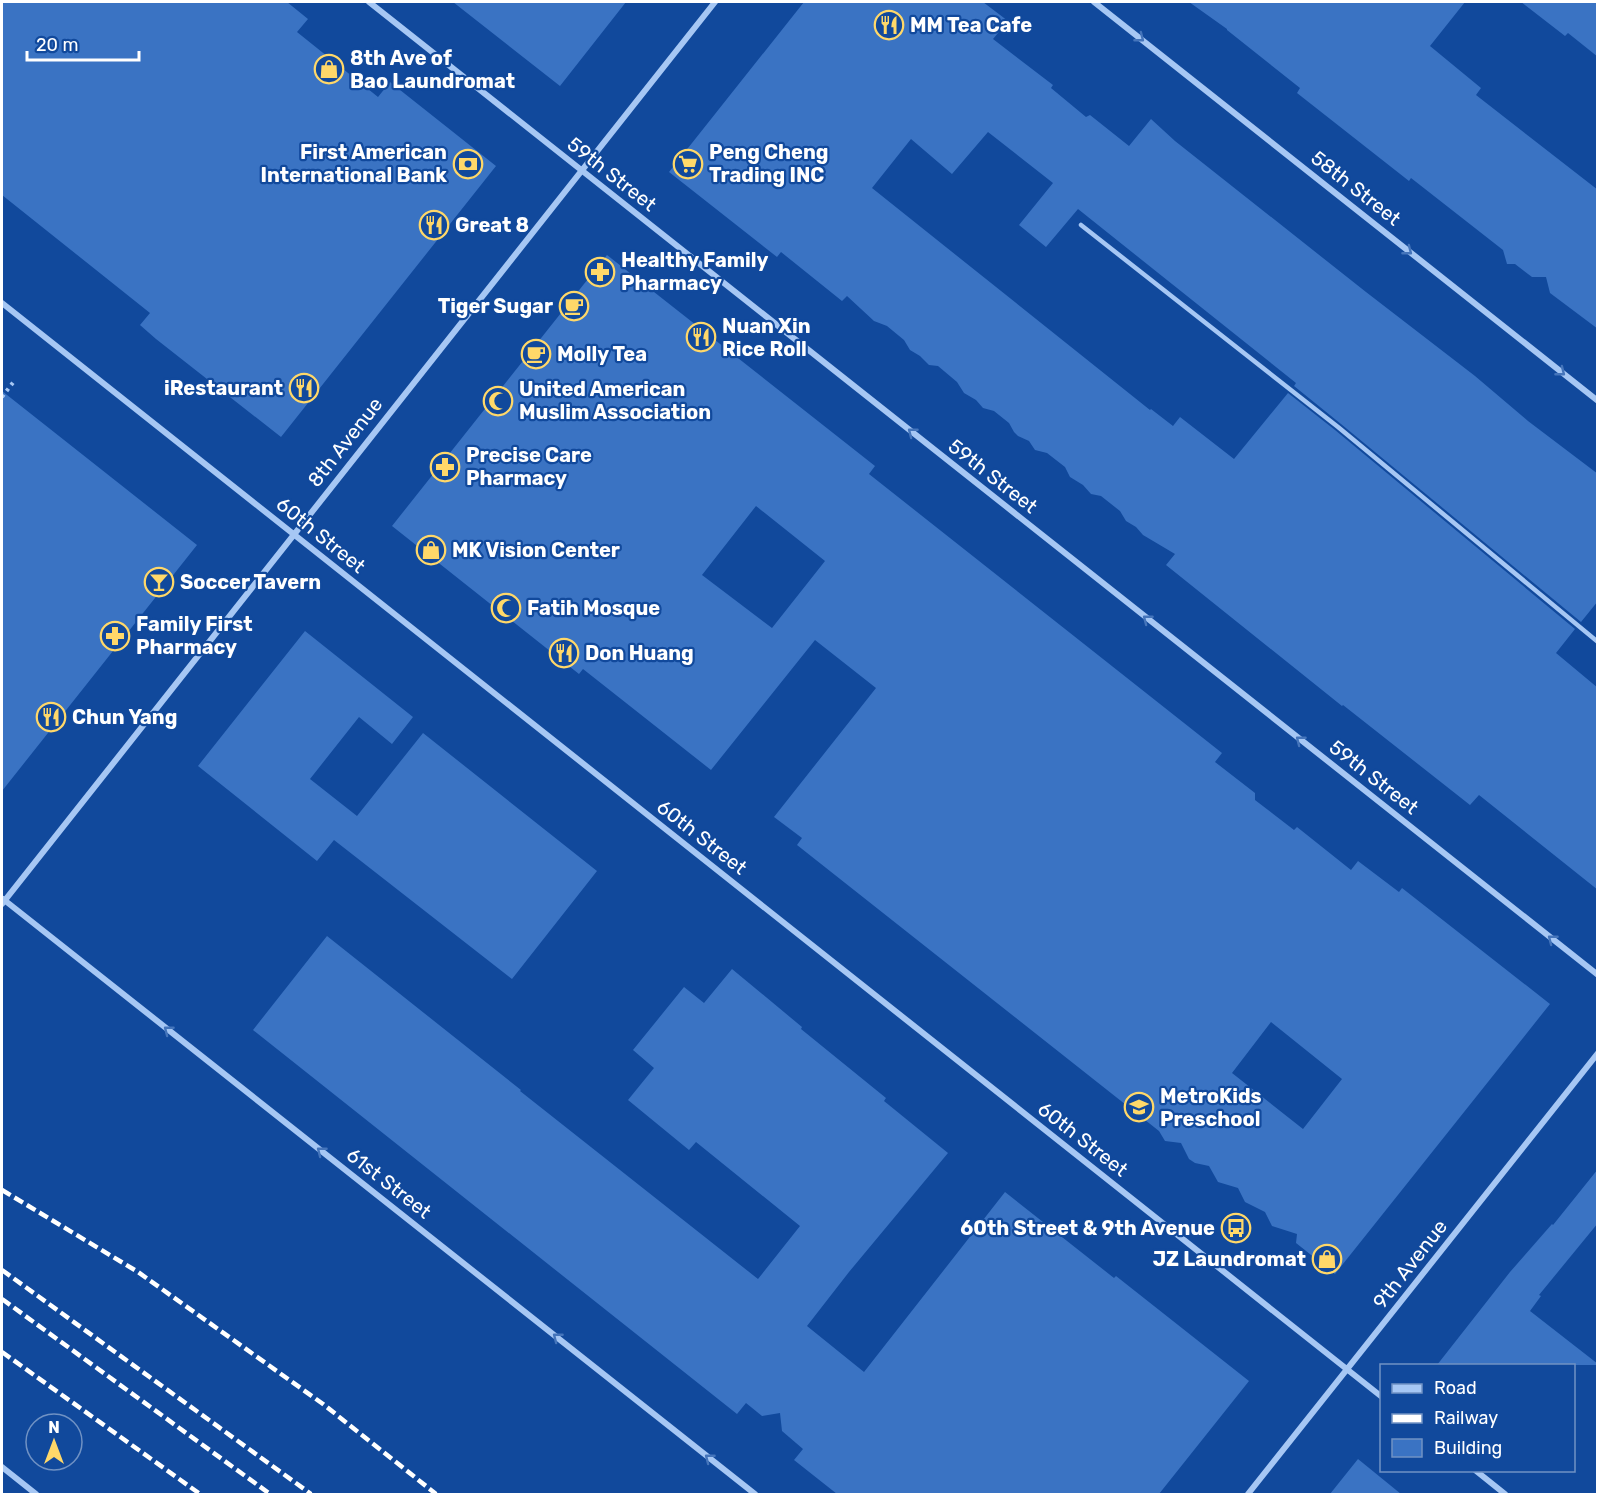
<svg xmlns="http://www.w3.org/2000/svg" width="1599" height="1496" font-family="Rubik,sans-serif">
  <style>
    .building { fill: #3a73c3; fill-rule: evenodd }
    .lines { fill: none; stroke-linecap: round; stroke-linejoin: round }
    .path { stroke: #a6c7f4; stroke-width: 4; stroke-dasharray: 3 4.5; stroke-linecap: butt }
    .service { stroke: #a6c7f4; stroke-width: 4.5 }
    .minor { stroke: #a6c7f4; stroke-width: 6 }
    .rail { stroke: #fff; stroke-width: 4.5; stroke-dasharray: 10 4.5; stroke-linecap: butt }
    .oneway { stroke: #4575bb }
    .labels { text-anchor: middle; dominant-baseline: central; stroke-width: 4.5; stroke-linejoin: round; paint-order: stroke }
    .poi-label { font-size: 20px; font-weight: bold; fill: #fff; stroke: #11499c; text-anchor: start }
    .street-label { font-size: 20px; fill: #fff; stroke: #11499c }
  </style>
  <rect width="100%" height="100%" fill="#11499c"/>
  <path class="building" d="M2,2H287L308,19L297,32L378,97L390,82L496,166L281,437L156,339L140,325L150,313L2,195Z
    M453,2H626L560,86Z
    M804,2H983L1008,21L993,39L1053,85L1051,88L1086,117L1090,115L1129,146L1151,119L1175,141L1366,292L1475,376L1528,421L1598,474V601L1581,622L1341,424L1294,386L1296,383L1078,209L1046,247L1019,225L1053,183L988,132L952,174L911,139L872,188L1150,410L1151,409L1173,426L1180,417L1234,459L1288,393L1335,430L1575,629L1556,653L1598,688V890L1479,795L1470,805L1343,705L1342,706L1166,565L1175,554L1143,535L1136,527L1126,521L1120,511L1101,496L1091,494L1083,485L1070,477L1065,467L1047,453L1035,450L1029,441L1018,436L1014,432L1009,423L994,411L983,408L976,400L964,393L957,382L938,366L929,365L920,356L910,350L904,340L887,326L874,321L847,296L842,301L781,252L777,257L669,172Z
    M1189,2H1465L1430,46L1481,88L1476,95L1598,190V329L1550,293L1546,277H1532L1515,264H1507L1503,250L1411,178L1409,181L1297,93L1300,88L1227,30V29Z
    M1521,2H1598V57L1568,33L1565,36Z
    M607,255L875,466L869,474L1222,753L1215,762L1255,793V800L1294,830L1297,827L1351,870L1358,861L1399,892L1402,888L1550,1004L1335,1274L1296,1243L1297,1234L1272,1226L1265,1212L1245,1202L1238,1188L1218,1182L1209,1166L1195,1163L1189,1159L1181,1143L1165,1141L1159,1131L797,845L802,838L774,817L876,688L815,640L711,770L583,669L579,674L392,526ZM756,506L825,561L772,628L702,575ZM1271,1022L1342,1079L1303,1129L1232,1073Z
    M2,391L197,545L2,791Z
    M305,631L413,717L392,744L359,717L310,779L357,816L423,733L597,871L512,979L334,840L317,861L198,766Z
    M327,936L521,1090L520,1091L758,1279L800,1226L696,1142L689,1150L628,1100L654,1068L633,1050L684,987L704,1003L732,969L802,1027L801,1029L886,1098L884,1101L948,1153L849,1272L807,1326L864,1372L1005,1192L1114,1278L1116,1276L1249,1381L1159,1494H837L794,1460L803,1449L782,1431L780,1413L762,1416L746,1403L737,1414L253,1030Z
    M1598,1169V1223L1539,1295L1541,1296L1530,1311L1598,1364V1365H1437L1510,1272L1552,1224L1553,1225Z
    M1358,1459L1401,1494H1330Z"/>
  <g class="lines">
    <path class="path" d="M2,397L15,380"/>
    <path class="service" d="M1081,225L1338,427L1598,642"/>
    <path class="minor" d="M369,2L1598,975
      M1094,2L1598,401
      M2,303L1382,1397
      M3,899L755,1494
      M2,904L715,2
      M2,1467L36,1494
      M1475,1470L1505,1494
      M1248,1494L1598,1053"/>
    <path class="rail" d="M2,1190L138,1272L323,1404L436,1494
      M2,1270L311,1494
      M2,1299L270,1494
      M2,1352L200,1494"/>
  </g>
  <defs><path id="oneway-chevron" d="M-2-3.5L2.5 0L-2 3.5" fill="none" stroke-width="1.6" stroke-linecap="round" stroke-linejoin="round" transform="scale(1.5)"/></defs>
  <g class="oneway">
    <use href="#oneway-chevron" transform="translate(1140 38) rotate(38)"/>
    <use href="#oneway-chevron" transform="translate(1408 251) rotate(38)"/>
    <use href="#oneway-chevron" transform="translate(1561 372) rotate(38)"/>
    <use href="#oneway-chevron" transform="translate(912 432) rotate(-142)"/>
    <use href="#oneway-chevron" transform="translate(1147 619) rotate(-142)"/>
    <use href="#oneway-chevron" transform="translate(1300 740) rotate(-142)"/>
    <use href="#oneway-chevron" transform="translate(1552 939) rotate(-142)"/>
    <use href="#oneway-chevron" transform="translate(168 1030) rotate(-142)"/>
    <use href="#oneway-chevron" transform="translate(321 1151) rotate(-142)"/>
    <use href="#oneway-chevron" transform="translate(557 1337) rotate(-142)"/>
    <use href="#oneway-chevron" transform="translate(709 1458) rotate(-142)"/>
  </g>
  <defs>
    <g id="restaurant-ring" transform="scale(1.5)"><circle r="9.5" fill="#11499c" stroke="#ffd869" stroke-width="1.5"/><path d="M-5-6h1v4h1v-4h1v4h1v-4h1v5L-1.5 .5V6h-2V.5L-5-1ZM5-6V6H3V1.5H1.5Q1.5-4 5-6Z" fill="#ffd869"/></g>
    <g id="shop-ring" transform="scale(1.5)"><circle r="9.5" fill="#11499c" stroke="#ffd869" stroke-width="1.5"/><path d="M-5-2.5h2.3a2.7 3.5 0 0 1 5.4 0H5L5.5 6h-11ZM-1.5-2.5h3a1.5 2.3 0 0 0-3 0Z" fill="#ffd869"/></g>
    <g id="bank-ring" transform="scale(1.5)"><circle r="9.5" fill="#11499c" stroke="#ffd869" stroke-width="1.5"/><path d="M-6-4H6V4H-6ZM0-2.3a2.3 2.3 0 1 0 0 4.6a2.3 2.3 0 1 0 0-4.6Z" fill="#ffd869"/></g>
    <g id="supermarket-ring" transform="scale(1.5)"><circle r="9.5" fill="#11499c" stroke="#ffd869" stroke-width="1.5"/><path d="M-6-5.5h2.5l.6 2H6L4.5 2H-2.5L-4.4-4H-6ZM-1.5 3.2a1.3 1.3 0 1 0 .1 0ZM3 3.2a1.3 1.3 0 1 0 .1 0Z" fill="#ffd869"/></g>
    <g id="pharmacy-ring" transform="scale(1.5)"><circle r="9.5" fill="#11499c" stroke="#ffd869" stroke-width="1.5"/><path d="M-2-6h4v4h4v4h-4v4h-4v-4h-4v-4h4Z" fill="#ffd869"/></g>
    <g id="cafe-ring" transform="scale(1.5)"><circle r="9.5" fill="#11499c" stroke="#ffd869" stroke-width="1.5"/><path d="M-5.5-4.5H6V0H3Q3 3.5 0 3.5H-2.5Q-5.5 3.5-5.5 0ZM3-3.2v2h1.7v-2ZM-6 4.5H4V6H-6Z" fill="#ffd869"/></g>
    <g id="mosque-ring" transform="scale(1.5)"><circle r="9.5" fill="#11499c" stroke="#ffd869" stroke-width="1.5"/><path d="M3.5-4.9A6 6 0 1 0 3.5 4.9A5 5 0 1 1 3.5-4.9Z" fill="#ffd869"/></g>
    <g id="bar-ring" transform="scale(1.5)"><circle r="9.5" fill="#11499c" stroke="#ffd869" stroke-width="1.5"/><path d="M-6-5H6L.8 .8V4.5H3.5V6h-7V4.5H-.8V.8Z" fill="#ffd869"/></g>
    <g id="school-ring" transform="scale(1.5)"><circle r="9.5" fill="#11499c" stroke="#ffd869" stroke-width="1.5"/><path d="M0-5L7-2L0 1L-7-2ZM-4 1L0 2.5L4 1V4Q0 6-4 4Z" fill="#ffd869"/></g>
    <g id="bus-ring" transform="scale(1.5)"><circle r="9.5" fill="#11499c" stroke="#ffd869" stroke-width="1.5"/><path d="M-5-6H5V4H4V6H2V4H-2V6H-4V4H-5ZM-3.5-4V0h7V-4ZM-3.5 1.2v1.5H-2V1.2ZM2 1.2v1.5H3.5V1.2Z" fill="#ffd869"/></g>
  </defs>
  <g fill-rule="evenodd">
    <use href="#restaurant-ring" x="889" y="25"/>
    <use href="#shop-ring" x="329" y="69"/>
    <use href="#bank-ring" x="468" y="164"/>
    <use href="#supermarket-ring" x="688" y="164"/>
    <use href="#restaurant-ring" x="434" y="225"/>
    <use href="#pharmacy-ring" x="600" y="272"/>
    <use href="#cafe-ring" x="574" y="306"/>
    <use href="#restaurant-ring" x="701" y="337"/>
    <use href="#cafe-ring" x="536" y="354"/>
    <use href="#restaurant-ring" x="304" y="388"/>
    <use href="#mosque-ring" x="498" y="401"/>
    <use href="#pharmacy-ring" x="445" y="467"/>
    <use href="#shop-ring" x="431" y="550"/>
    <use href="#bar-ring" x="159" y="582"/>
    <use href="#mosque-ring" x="506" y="608"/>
    <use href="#pharmacy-ring" x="115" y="636"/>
    <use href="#restaurant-ring" x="564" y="653"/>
    <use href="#restaurant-ring" x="51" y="717"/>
    <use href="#school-ring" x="1139" y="1107"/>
    <use href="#bus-ring" x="1236" y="1228"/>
    <use href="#shop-ring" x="1327" y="1259"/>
  </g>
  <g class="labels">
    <g class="poi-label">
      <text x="910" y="25">MM Tea Cafe</text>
      <text x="350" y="58">8th Ave of<tspan x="350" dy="23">Bao Laundromat</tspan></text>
      <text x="447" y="152" text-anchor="end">First American<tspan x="447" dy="23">International Bank</tspan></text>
      <text x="709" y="152">Peng Cheng<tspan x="709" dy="23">Trading INC</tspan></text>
      <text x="455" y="225">Great 8</text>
      <text x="621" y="260">Healthy Family<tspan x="621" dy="23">Pharmacy</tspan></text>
      <text x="553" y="306" text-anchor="end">Tiger Sugar</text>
      <text x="722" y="326">Nuan Xin<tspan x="722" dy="23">Rice Roll</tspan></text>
      <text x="557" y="354">Molly Tea</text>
      <text x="283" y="388" text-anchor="end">iRestaurant</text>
      <text x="519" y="389">United American<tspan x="519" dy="23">Muslim Association</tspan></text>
      <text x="466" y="455">Precise Care<tspan x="466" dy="23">Pharmacy</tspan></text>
      <text x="452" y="550">MK Vision Center</text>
      <text x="180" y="582">Soccer Tavern</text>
      <text x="527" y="608">Fatih Mosque</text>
      <text x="136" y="624">Family First<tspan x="136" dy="23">Pharmacy</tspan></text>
      <text x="585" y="653">Don Huang</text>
      <text x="72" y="717">Chun Yang</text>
      <text x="1160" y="1096">MetroKids<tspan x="1160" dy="23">Preschool</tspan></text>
      <text x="1215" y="1228" text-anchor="end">60th Street &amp; 9th Avenue</text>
      <text x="1306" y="1259" text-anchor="end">JZ Laundromat</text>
    </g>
    <g class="street-label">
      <text transform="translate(612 174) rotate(38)">59th Street</text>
      <text transform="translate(1356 188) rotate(38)">58th Street</text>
      <text transform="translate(345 442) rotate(-52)">8th Avenue</text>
      <text transform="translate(993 476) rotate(38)">59th Street</text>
      <text transform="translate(321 535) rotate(39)">60th Street</text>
      <text transform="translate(1374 777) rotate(38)">59th Street</text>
      <text transform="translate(702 837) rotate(38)">60th Street</text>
      <text transform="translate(1083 1139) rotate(38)">60th Street</text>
      <text transform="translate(389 1183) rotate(38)">61st Street</text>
      <text transform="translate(1410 1264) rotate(-52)">9th Avenue</text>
    </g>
  </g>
  <rect width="1599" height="1496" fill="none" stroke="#ffffff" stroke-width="6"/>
  <rect x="1380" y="1364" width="195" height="108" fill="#11499c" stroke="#7092c4" stroke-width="1.5"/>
  <rect x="1392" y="1384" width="30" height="9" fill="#a6c7f4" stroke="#7092c4" stroke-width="1.5"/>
  <text x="1434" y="1394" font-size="18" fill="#ffffff">Road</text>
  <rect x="1392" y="1414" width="30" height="9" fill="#ffffff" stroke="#7092c4" stroke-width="1.5"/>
  <text x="1434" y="1424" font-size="18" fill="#ffffff">Railway</text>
  <rect x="1392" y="1439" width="30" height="18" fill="#3a73c3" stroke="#7092c4" stroke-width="1.5"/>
  <text x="1434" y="1454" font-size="18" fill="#ffffff">Building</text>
  <g transform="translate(54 1442)"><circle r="28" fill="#11499c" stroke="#7092c4" stroke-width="1.5"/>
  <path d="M0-4.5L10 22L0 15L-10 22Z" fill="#ffd869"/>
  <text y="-9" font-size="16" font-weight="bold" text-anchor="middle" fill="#ffffff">N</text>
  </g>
  <path d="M27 51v9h112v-9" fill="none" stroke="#ffffff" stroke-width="3"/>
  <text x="36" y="51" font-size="18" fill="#ffffff" stroke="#11499c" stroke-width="4.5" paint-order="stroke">20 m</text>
</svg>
